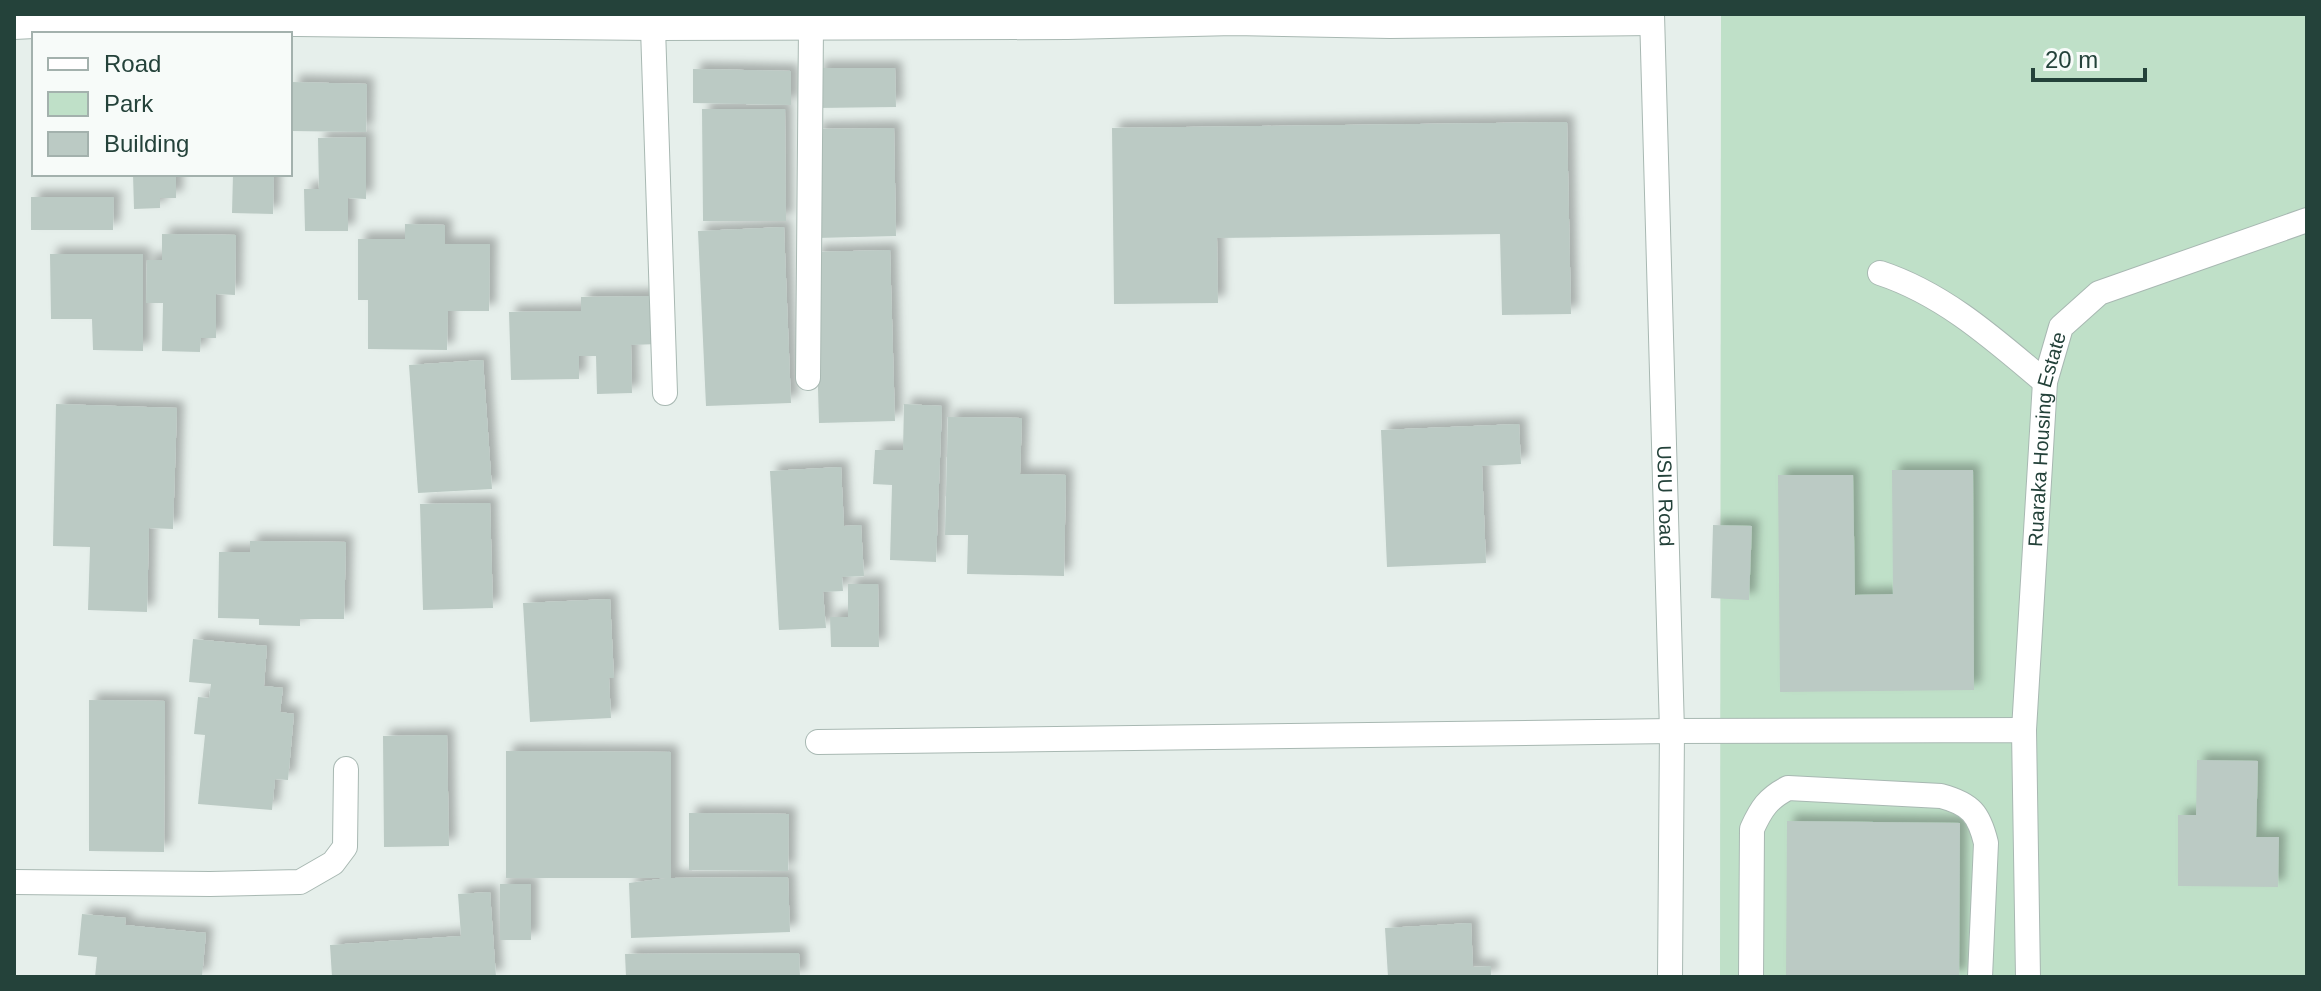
<svg xmlns="http://www.w3.org/2000/svg" width="2321" height="991" font-family="Arial,sans-serif">
  <style>
    .green { fill: #bfe0c8 }
    .building { fill: #bbcac4; filter: url(#shadow) }
    .lines { fill: none; stroke-linecap: round; stroke-linejoin: round }
    .minor-casing { stroke: #a8b8b2; stroke-width: 26 }
    .minor { stroke: #fff; stroke-width: 24 }
    .labels { text-anchor: middle; dominant-baseline: central; stroke-width: 7; stroke-linejoin: round; paint-order: stroke }
    .street-label { font-size: 20px; fill: #24423a; stroke: #f7fbf9 }
  </style>
  <defs>
    <filter id="shadow"><feDropShadow dx="7" dy="-7" stdDeviation="4" flood-color="#0004"/></filter>
  </defs>
  <rect width="100%" height="100%" fill="#e6efeb"/>
  <path class="green" d="M1721,14H2307V977H1720Z"/>
  <path class="building" d="M817,68H895L896,107L817,108Z
    M693,69L791,71V105L693,103Z
    M292,82L367,84L366,132L291,131Z
    M702,109H785L786,221H703Z
    M1567,122L1571,314L1502,315L1500,234L1217,238L1218,303L1114,304L1112,128Z
    M894,128L896,236L817,238L815,129Z
    M366,137V199L348,198V231H305L304,189H319L318,138Z
    M133,174H176V198H160V208L134,209Z
    M233,174H274L273,214L232,213Z
    M31,197H114L113,230H31Z
    M405,224L445,225V244H490L489,311H448L447,350L368,349V300H358V239H405Z
    M784,227L791,403L706,406L698,231Z
    M162,234L236,235L235,295L216,294V338H201L200,352L162,351L163,303H146L147,260H162Z
    M890,250L895,421L819,423L814,252Z
    M50,254H143V351L93,350L92,319H51Z
    M656,296L658,344L631,345L632,393L597,394L596,356H579V379L511,380L509,312L581,311V297Z
    M483,360L492,489L418,493L409,365Z
    M56,404L177,408L173,529L149,528L147,612L88,610L90,547L53,546Z
    M904,404L942,406L936,562L890,560L892,485L873,484L875,450H903Z
    M948,417L1022,418L1020,474L1066,475L1064,576L967,574L968,535H945Z
    M1519,424L1521,464L1482,466L1486,563L1387,567L1381,430Z
    M841,467L844,526L861,525L864,576L842,577L843,591L823,592L826,628L779,630L770,471Z
    M1892,470H1973L1974,690L1780,692L1778,475H1853L1855,595L1893,594Z
    M490,503L493,608L423,610L420,504Z
    M1713,525L1752,526L1749,600L1711,598Z
    M250,541L346,542L344,619H300V626L259,625V619L218,618L219,552H250Z
    M848,584H878L879,647H831L830,617H848Z
    M610,599L614,678H609L611,718L530,722L523,603Z
    M193,639L267,646L264,686L283,688L280,712L294,714L288,780L275,779L272,810L198,804L205,735L194,734L198,697L209,698L211,684L189,682Z
    M89,700L165,701L164,852L89,851Z
    M447,735L449,846L384,847L383,736Z
    M506,751L671,752V878L788,877L790,932L631,938L629,883L667,878H506Z
    M2197,760L2258,761L2256,837H2279L2278,887L2178,886V815H2196Z
    M689,813L789,814L788,871L689,870Z
    M1787,821L1960,823L1959,977H1786Z
    M500,884H531V940H500Z
    M490,892L496,977H332L330,945L461,936L458,894Z
    M82,914L126,918L125,925L206,933L202,977H95L97,957L78,955Z
    M1471,923L1473,967L1491,966V977H1388L1385,928Z
    M799,953L800,977H626L625,954Z"/>
  <g class="lines">
    <g class="minor-casing">
      <g id="minor">
        <path id="s1" d="M1652,14L1672,731L1670,977"/>
        <path d="M14,27L114,22L653,28L1068,27L1234,23L1390,26L1652,23"/>
        <path d="M653,28L665,393"/>
        <path d="M1880,273C1944,294 1994,339 2045,382"/>
        <path d="M808,378L811,26"/>
        <path id="s2" d="M2024,730L2045,382L2061,327L2099,293L2307,220"/>
        <path d="M818,742L1672,731L2024,730L2028,977"/>
        <path d="M14,882L210,884L300,882L333,863L345,847L346,769"/>
        <path d="M1751,977L1752,829C1761,809 1768,798 1788,788L1941,796C1971,804 1979,814 1986,843L1980,977"/>
      </g>
    </g>
    <use href="#minor" class="minor"/>
  </g>
  <g class="labels">
    <g class="street-label">
      <text stroke="none"><textPath href="#s2" startOffset="292">Ruaraka Housing Estate</textPath></text>
      <text stroke="none"><textPath href="#s1" startOffset="482">USIU Road</textPath></text>
    </g>
  </g>
  <rect width="2321" height="991" fill="none" stroke="#24423a" stroke-width="32"/>
  <rect x="32" y="32" width="260" height="144" fill="#f7fbf9" stroke="#a3b1ad" stroke-width="2"/>
  <rect x="48" y="58" width="40" height="12" fill="#ffffff" stroke="#a3b1ad" stroke-width="2"/>
  <text x="104" y="72" font-size="24" fill="#24423a">Road</text>
  <rect x="48" y="92" width="40" height="24" fill="#bfe0c8" stroke="#a3b1ad" stroke-width="2"/>
  <text x="104" y="112" font-size="24" fill="#24423a">Park</text>
  <rect x="48" y="132" width="40" height="24" fill="#bbcac4" stroke="#a3b1ad" stroke-width="2"/>
  <text x="104" y="152" font-size="24" fill="#24423a">Building</text>
  <path d="M2033 68v12h112v-12" fill="none" stroke="#24423a" stroke-width="4"/>
  <text x="2045" y="68" font-size="24" fill="#24423a" stroke="#f7fbf9" stroke-width="6" paint-order="stroke">20 m</text>
</svg>
